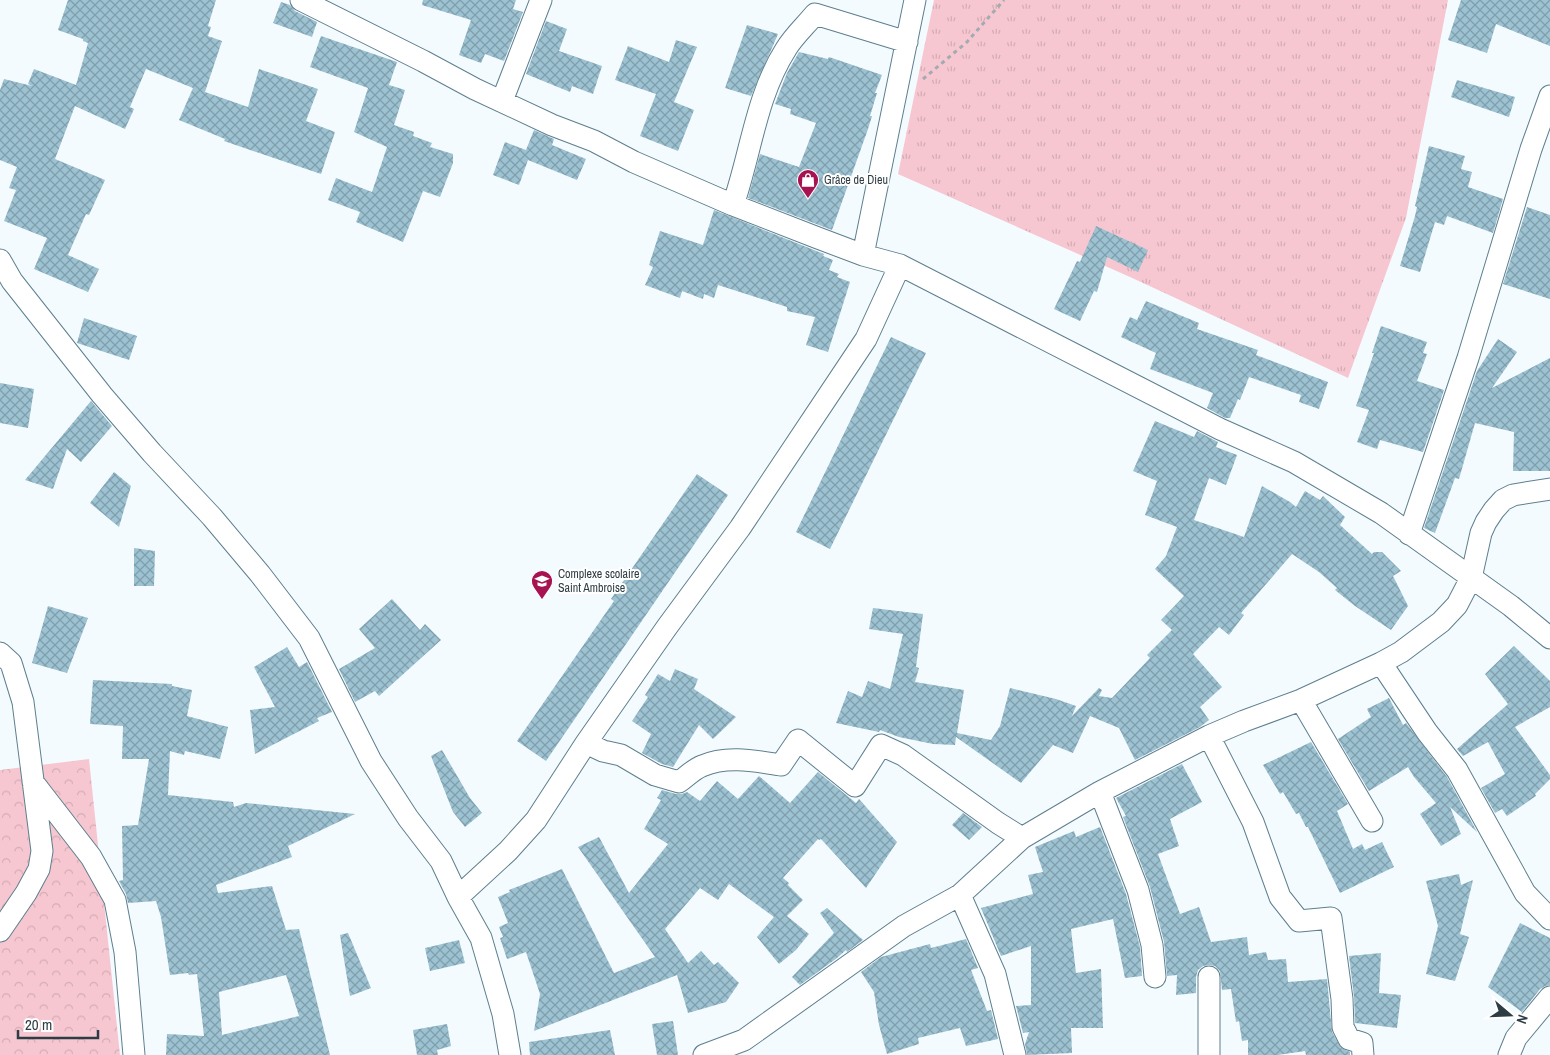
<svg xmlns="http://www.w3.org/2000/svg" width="1550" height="1055" font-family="'Archivo Narrow',sans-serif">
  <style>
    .grass { fill: url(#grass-tufts) }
    .forest { fill: url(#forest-crowns) }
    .building { fill: url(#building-cross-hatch); fill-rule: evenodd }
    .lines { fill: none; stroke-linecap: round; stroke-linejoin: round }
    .street-casing { stroke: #5d7f8e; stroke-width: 23 }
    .path { stroke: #a1abb0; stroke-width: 3; stroke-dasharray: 4 4; stroke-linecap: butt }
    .street { stroke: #fff; stroke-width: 21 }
    .labels { text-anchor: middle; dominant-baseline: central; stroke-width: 4; stroke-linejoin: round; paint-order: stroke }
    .poi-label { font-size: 12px; fill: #2e3d43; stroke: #fff; text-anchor: start }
  </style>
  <defs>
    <pattern id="grass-tufts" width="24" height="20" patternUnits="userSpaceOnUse" patternTransform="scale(1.25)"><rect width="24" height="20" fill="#f7c7d1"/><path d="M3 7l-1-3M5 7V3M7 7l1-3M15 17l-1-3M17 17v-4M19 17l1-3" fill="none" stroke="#d4acb5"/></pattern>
    <pattern id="forest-crowns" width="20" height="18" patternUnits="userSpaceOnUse" patternTransform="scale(1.25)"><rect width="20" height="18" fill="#f7c7d1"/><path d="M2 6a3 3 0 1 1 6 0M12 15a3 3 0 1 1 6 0" fill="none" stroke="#d4acb5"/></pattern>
    <pattern id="building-cross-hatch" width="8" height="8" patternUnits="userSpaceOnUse" patternTransform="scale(1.25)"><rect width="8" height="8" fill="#9dc2d2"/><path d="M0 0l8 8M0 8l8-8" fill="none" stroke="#809fac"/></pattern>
  </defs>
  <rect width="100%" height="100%" fill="#f4fbff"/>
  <path class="grass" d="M934,0H1448L1406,218L1348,378L1130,277L898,174Z"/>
  <path class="forest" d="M89,759L120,1055H0V770Z"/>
  <path class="building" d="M68,0H216L208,26L211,27L208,36L222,41L205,92L248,107L259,69L318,89L306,121L335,132L321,174L224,141L225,139L179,120L193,88L146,69L130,107L134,109L125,129L75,106L55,159L105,180L89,215L86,214L68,255L99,269L88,292L34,269L47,238L4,221L16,190L9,188L17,167L0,160V90L4,79L32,86L28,84L34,69L76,85L88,43L83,41V39L58,30Z
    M423,0H516L513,9L523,12L504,61L485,54L481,63L459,55L471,20L422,5Z
    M1461,0H1550V46L1496,24L1487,53L1448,40Z
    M281,2L290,5L295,11L317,22L312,37L273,23Z
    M546,21L567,29L559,51L602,66L593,94L572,86L570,92L526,74Z
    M747,25L778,34L751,96L725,88Z
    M321,36L397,62L389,85L405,90L394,125L414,132L413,136L432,143L430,147L453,154V163L440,197L423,191L403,242L356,222L360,212L328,200L336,178L372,192L387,147L354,132L368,88L310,67Z
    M676,40L697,47L674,102L694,110L678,151L640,136L656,94L615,80L628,46L669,62Z
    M799,52L828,59L829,57L882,75L875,93H877L870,116H872L868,129L832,230L748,198L760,154L799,167L816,123L790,114L791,109L775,104L787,73Z
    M1457,80L1515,97L1509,117L1451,97Z
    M534,130L554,139L552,145L586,159L577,180L528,160L519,185L493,175L505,142L526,150Z
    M1429,146L1465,156L1461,169L1472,172L1468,187L1503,199L1493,233L1447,216L1444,225L1435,222L1420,272L1400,266L1415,216L1417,207L1415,206Z
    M1527,207L1550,215V299L1503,284Z
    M714,210L824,254L823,256L833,260L829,270L839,274L837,277L850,282L828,352L806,345L815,317L787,311V307L718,285L714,298L704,294L703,299L682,291L680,298L645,285L653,267L649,265L660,231L703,245Z
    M1096,226L1148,250L1138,272L1107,257L1097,292L1094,291L1080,321L1054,309L1077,261L1080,262Z
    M1146,301L1199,323L1197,329L1258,350L1256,355L1328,382L1319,409L1299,402L1301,395L1249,377L1240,400L1238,399L1230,418H1225L1207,408L1213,393L1150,369L1156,353L1121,337L1130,317L1137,320Z
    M84,318L137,336L129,360L77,343Z
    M1381,326L1427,342L1423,353L1427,354L1417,381L1444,390L1423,452L1380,440L1377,449L1357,442L1369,410L1356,406L1374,353H1372Z
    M891,337L926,353L830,549L796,532Z
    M1498,339L1517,352L1492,388L1550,358V471H1513L1514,432L1475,423L1459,479L1455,478L1435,533L1424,528L1477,371Z
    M0,383L34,389L28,428L0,423Z
    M91,401L112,426L81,462L67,449L53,489L25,480Z
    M1155,421L1194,437L1197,431L1218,442L1216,447L1237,455L1226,485L1209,478L1194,520L1244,537L1262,486L1290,502L1296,507L1305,491L1320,500L1323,496L1345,517L1340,525L1372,554L1374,552H1382L1401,571L1393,576L1408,606L1391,630L1355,606L1335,590L1337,588L1319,572L1292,554L1241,613L1244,615L1229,635L1219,627L1193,654L1222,687L1200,707L1209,720L1200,727L1135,760L1119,728L1090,716L1073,753L1053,745L1021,783L956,737L955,745L933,744L899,737L880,730L879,732L836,723L848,691L862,697L868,681L890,689L903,634L869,629L873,608L923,614L916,667L919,668L915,682L964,690L957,733L991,740L1000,726L1010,688L1056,699L1076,706L1072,716L1099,688L1102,690L1099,696L1112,698L1150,658L1147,655L1172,630L1161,620L1184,596L1155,569L1166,556L1177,527L1145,515L1157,481L1133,471Z
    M114,472L131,486L119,527L90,503Z
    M697,474L728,495L546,761L517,741L614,601L611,599Z
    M134,548L155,551L154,586H134Z
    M392,599L420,630L425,624L441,640L379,696L375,691L355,702L339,669L375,648L359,629Z
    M48,606L88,618L67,673L32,663Z
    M1514,646L1550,681V707L1515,727L1550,775V779L1535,794L1536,796L1507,816L1502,809L1495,813L1481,788L1505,774L1488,742L1463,756L1457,749L1508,704L1485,674Z
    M287,647L299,667L307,662L332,712L317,718L319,721L255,754L250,710L275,707L254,667Z
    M675,669L698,679L694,689L736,717L713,739L699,725L673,767L662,764L642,753L651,734L632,721L648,697L645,695L658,674L670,681Z
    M93,680L172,684V686L192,690L187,716L228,727L220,759L185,751L184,755L170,751L168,795L233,802L234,807L246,803L355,814L288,846L292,857L216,885L218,893L272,886L286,930L299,929L330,1055H166L167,1034L204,1036L197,974L189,975L188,973L170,975L161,917L156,901L128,903L126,894L119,881L123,880L122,826L138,825L149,759H122L123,726L90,724ZM286,975L299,1016L222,1035L219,992Z
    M1389,698L1403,725L1406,723L1447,777L1477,832L1450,807L1461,834L1441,846L1420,814L1436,803L1414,777L1408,767L1369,791L1338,739L1371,717L1367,709Z
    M1311,742L1348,804L1337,811L1353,849L1362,844L1365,850L1382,842L1394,867L1340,893L1308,827H1306L1299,813L1296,814L1283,792L1280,794L1263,765Z
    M442,750L470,798L482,813L465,827L453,812L431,756Z
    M1182,764L1202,802L1170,819L1179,846L1158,854L1180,914L1199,907L1211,942L1247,937L1249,955L1266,952L1268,960L1286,959L1288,982L1327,979L1332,1032L1341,1048L1350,1052V1055H1306L1305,1051L1278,1055H1248V1040L1242,1041L1239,1021L1236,1022L1231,989L1222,990L1220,971L1215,966L1209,965L1203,966L1198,970L1196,977V993L1176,995L1177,975L1167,976L1164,942L1150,887L1123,817L1126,816L1116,798Z
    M818,772L856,803L859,799L897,842L866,888L821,839L819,840L818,839L783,878L789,883L788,885L803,900L787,916L809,934L796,950L779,964L757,937L774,917L729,884L718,900L700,888L665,929L688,963L701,951L714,965L718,962L739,983L726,1002L688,1013L677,975L534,1031L540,994L526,952L507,959L500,938L503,937L499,927L508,923L498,897L510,892L509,890L562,869L614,973L655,957L578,847L599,837L629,893L668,844L644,829L661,800L657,798L662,790L676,794H682L687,792L700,801L717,781L738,799L759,776L790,803Z
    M963,813L982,827L969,840L952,825Z
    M1100,827L1126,894L1140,947L1142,976L1125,978L1113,919L1071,929L1076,973L1101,969L1103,1028H1071L1072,1053L1027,1055L1025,1044L1029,1032L1023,1033L1016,1006L1031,1005V946L1001,956L981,908L1033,894L1028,875L1043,872L1035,847L1074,831L1076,837Z
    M1459,874L1461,885L1473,880L1460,934L1469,937L1455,981L1426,974L1438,926L1426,881Z
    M827,908L863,940L847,952L846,950L837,958L800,985L792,977L834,933L820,913Z
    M1520,923L1550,938V985L1545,986L1540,989L1522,1012L1488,987Z
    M348,933L371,988L350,996L340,935Z
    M966,939L978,968L971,970L987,1011L991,1010L998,1039L966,1046L960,1028L918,1038L919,1044L887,1054L879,1025L874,992L861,972L881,957L930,944L931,948Z
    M459,940L465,963L430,971L425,948Z
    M1381,953L1379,993L1401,995L1397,1028L1355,1023L1354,997L1349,956Z
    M673,1021L678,1055H657L652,1024Z
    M447,1024L451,1046L437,1050L438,1055H417L413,1030Z
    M610,1030L615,1055H530L529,1042Z"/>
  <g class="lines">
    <g class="street-casing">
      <path id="street" d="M301,0L423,61L475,89L552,125L594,141L634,162L733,205L818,238L863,255L900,265L1220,429L1294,462L1381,513L1511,606L1550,638
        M502,101L541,0
        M733,205C751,153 756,96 786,49C793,37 806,25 815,14L907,42
        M863,255L915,0
        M0,260L12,281L102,395L152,453L212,517L260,574L309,638L371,761L408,818L441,861L458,897L481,938L503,1014L510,1055
        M1409,534L1468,358L1531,149L1550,96
        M0,653L11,663L23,702L42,851L39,869L26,893L0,931
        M1381,663L1427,732L1457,770L1525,893L1550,919
        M1301,700L1372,821
        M1209,736L1253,822L1280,897L1299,921L1331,918L1342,999L1343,1027L1349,1039L1362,1043L1363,1055
        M586,743L603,751L621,755L655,775L679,782C686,777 694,769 702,766C727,755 755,761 781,765L798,740L855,786L881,745L903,755L998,823L1022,838
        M33,782L91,857L115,900L125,952L134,1055
        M1100,792L1138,890L1152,945L1155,977
        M960,895L995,974L1015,1055
        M458,897L508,851L536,820L586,743L667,627L740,528L866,339L900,265
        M1209,977V1055
        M704,1055L744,1040L904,926L960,895L1022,838L1100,792L1209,736L1244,721L1301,700L1381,663L1401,652L1441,622L1457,605L1471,578L1481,533L1486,522L1494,510L1503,500L1513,495L1550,489
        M1509,1055L1516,1038L1550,997"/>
    </g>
    <path class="path" d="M923,79L967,42L1004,0"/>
    <use href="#street" class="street"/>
  </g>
  <defs>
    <g id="shop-pin" transform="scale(1.125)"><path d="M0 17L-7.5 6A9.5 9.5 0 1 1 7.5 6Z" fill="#a61350" stroke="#fff"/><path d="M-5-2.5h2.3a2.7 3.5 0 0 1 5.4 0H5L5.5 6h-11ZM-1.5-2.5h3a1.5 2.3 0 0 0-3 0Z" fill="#fff"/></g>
    <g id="school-pin" transform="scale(1.125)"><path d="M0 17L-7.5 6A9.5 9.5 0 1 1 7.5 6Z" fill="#a61350" stroke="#fff"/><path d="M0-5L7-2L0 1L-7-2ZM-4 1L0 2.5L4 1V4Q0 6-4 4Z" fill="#fff"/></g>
  </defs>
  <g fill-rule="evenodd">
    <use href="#shop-pin" x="808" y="180"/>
    <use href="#school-pin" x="542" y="581"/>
  </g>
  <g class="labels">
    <g class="poi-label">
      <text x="824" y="180">Grâce de Dieu</text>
      <text x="558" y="574">Complexe scolaire<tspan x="558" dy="14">Saint Ambroise</tspan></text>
    </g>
  </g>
  <g transform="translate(1510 1015) rotate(109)" stroke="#ffffff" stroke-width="4" paint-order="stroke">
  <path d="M0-4L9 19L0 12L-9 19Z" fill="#2e3d43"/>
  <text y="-8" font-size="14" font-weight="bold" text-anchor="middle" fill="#2e3d43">N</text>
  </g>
  <path d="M18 1030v8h80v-8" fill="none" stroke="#2e3d43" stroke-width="2.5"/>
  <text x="25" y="1030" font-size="15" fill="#2e3d43" stroke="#ffffff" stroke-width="4" paint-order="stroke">20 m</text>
</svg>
